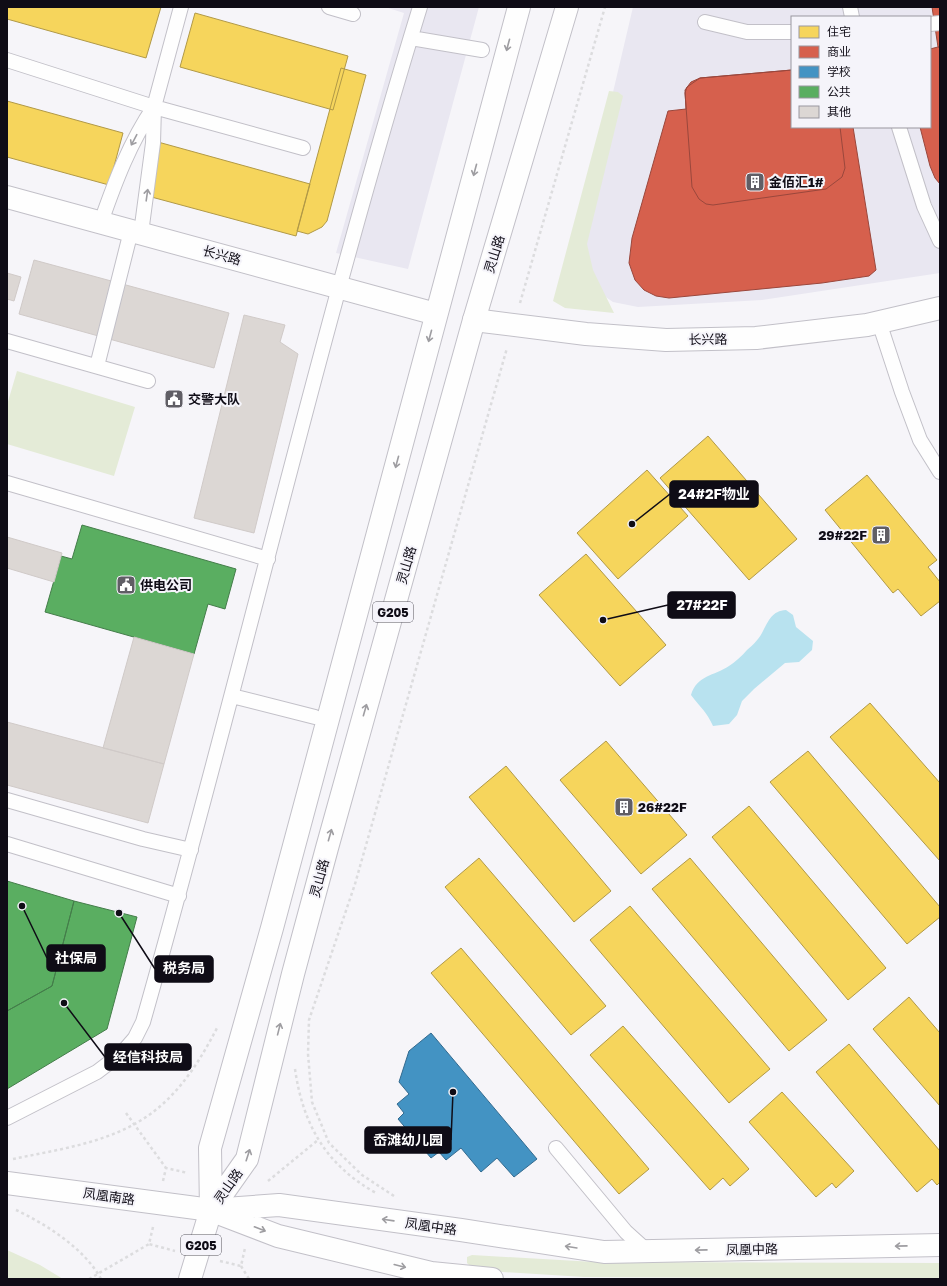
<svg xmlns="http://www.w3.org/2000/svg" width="947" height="1286" font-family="'Golos Text','Noto Sans SC',sans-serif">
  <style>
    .built { fill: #e9e7f1; fill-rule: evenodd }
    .green { fill: #e4ebd7 }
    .water { fill: #b8e2ef }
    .homes { fill: #f6d55c; stroke: #b19947 }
    .shops { fill: #d6604d; stroke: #9a473c }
    .schools { fill: #4393c3; stroke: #336a8f }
    .public { fill: #5aae61; stroke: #447d4a }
    .building { fill: #dcd7d4; stroke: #d0cac8 }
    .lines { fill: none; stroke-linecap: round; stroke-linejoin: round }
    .lane-casing { stroke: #c2c0c8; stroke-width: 16 }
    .street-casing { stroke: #c2c0c8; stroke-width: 24 }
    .secondary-casing { stroke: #c2c0c8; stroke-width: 24 }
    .highway-casing { stroke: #c2c0c8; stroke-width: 24 }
    .path { stroke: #dcdcde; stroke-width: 2.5; stroke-dasharray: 3 3; stroke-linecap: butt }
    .lane { stroke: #fefefe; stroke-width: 14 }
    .street { stroke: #fefefe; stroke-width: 22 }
    .secondary { stroke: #fefefe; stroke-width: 22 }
    .highway { stroke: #fefefe; stroke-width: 22 }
    .oneway { stroke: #9e9da1 }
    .labels { text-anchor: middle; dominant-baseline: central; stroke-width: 4; stroke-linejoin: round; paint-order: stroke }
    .shield { fill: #f5f4fa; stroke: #54525a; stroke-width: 1 }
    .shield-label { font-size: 12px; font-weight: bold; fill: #0f0c16 }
    .poi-label { font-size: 13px; font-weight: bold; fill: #0f0c16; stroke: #f5f4fa; text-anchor: start }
    .street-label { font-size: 13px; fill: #0f0c16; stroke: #f5f4fa }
    .leader { fill: none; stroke: #0f0c16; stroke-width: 1.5 }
    .callout-dot { fill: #0f0c16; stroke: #f5f4fa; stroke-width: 1.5 }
    .callout { fill: #0f0c16; stroke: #0f0c16; stroke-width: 1.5 }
    .callout-label { font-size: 14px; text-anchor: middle; font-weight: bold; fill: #fff }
  </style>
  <rect width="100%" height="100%" fill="#f6f5f9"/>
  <path class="built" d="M385,7H479L408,269L336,253L404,13Z
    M633,7H940V273L762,300L638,307L613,302L594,289L579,237ZM792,17H930V127H792Z"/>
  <path class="green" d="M609,91L618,92L623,96L587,244L593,270L614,313L565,308L553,301Z
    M17,371L135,407L114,476L7,444V405Z
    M7,1250L40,1265L63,1279H7Z
    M472,1255L595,1262L940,1263V1279L584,1277L488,1271L471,1267L467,1263V1257Z"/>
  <path class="water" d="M786,610L793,615L796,627L813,641L812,650L799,662L785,663L754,689L742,701L737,715L729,724L713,726C707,712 700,707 691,695C697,675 714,676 729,666C735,662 742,656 747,650C753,645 760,638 763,631C769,620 772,611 786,610Z"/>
  <path class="homes" d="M7,7H161L146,58L7,19Z
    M195,13L348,56L333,110L180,67Z
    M341,68L366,75L327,221L322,227L308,234L297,231Z
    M7,101L123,133L109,185L7,157Z
    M158,142L310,184L296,236L144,195Z
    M708,436L797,539L749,580L660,478Z
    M647,470L688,516L618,579L577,533Z
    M867,475L937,560L928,567L940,582V601L921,616L898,589L893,593L825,510Z
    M586,554L666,645L620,686L539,595Z
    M870,703L940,783V861L830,737Z
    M606,741L687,835L641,874L560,780Z
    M808,751L940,907V917L907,944L770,782Z
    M506,766L611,891L574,922L469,797Z
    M749,806L886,968L848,1000L712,837Z
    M479,858L606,1006L571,1035L445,887Z
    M690,858L827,1020L789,1051L652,889Z
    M630,906L770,1069L729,1103L590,940Z
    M461,948L649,1169L619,1194L431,973Z
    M909,997L940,1033V1106L873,1029Z
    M623,1026L749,1169L730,1186L723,1178L710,1190L590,1055Z
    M849,1044L940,1151V1182L937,1185L932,1179L917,1192L816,1072Z
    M782,1092L854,1171L836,1188L832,1183L816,1197L749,1122Z"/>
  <path class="shops" d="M932,7H940V47H938Z
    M938,47H940V184L935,178L930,166L920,127H930V49Z
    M792,70V127H853L876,270L869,276L822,283L669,298L656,296L644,290L635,280L629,263L632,238L668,111L686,109L685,90L691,82L700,78Z
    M792,70V127H840L845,168L842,177L826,189L713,205L706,204L699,199L692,187L685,93L687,87L700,78Z"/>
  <path class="schools" d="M431,1033L537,1159L514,1177L497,1158L481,1172L461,1148L446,1160L439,1152L431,1158L398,1119L404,1113L397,1104L409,1094L399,1082L409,1051Z"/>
  <path class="public" d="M82,525L236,569L225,609L208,604L194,654L45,612L61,556L72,559Z
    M7,881L74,901L52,986L7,1011Z
    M74,901L137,917L107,1029L7,1089V1011L52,986Z"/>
  <path class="building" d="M34,260L229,313L214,368L19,314Z
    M7,273L21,277L14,301L7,299Z
    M244,315L285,325L280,342L298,354L254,533L194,518Z
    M7,537L62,553L54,582L7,568Z
    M134,637L194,654L164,764L103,748Z
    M7,722L164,764L148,823L7,785Z"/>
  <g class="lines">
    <g class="lane-casing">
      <path id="lane" d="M329,7L353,14
        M850,7L852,17
        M705,22L747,32H792
        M930,24L940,23
        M411,38L482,50
        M7,60L154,107L303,148
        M899,127L924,206L940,241
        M101,222C115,182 130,142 154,107
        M141,233L153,143L154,107L181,7
        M879,322L902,392L920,440L940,472
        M7,341L148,381
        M97,366L131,231
        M7,483L268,559
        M232,696L315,717
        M7,800L143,839L191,850
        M7,844L179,896
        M7,1118L97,1072L122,1053L135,1038L143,1022C239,685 317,342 420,7
        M556,1148L626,1232L647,1251"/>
    </g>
    <g class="street-casing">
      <path id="street" d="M7,197L436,314
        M474,320L586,334L666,340L756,338L867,325L940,308"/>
    </g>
    <g class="secondary-casing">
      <path id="secondary" d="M7,1183L211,1210L279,1205L461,1230L604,1252L940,1245
        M218,1213L278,1236L431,1273L492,1279"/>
    </g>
    <g class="highway-casing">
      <path id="highway" d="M211,1210L247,1159L293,974L327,848L474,320L567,7
        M190,1279L211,1210L210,1148L272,928L519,7"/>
    </g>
    <path class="path" d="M520,303L605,7
      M295,1069C303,1125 326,1165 376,1193
      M126,1113L166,1168
      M13,1159C61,1149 114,1142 153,1112C181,1091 201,1059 217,1028
      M163,1181L166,1168L188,1173
      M268,1181L318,1140
      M394,1196L362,1175L329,1143L312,1102L308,1054L309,1020L355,884L507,348
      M16,1210C46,1224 85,1249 101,1279
      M153,1227L149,1244L175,1251
      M220,1261L241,1266L245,1248
      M241,1266L249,1279
      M89,1279L149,1244"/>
    <use href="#lane" class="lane"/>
    <use href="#street" class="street"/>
    <use href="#secondary" class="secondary"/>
    <use href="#highway" class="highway"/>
  </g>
  <defs><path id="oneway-shaft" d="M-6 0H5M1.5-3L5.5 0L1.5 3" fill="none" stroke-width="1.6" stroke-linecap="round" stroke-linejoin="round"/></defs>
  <g class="oneway">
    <use href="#oneway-shaft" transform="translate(508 45) rotate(105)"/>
    <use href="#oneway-shaft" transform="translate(134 140) rotate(118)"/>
    <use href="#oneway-shaft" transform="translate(475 170) rotate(105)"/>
    <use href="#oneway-shaft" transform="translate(147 195) rotate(-82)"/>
    <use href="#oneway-shaft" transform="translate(430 336) rotate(105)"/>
    <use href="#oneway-shaft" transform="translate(397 462) rotate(105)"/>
    <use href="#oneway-shaft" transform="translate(365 710) rotate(-74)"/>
    <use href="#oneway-shaft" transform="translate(330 835) rotate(-74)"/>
    <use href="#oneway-shaft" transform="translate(279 1029) rotate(-76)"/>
    <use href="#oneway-shaft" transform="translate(248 1155) rotate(-72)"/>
    <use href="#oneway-shaft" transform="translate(388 1220) rotate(-172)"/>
    <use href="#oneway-shaft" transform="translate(260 1229) rotate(21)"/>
    <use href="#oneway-shaft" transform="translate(901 1246) rotate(179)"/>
    <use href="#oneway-shaft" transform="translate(571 1247) rotate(-171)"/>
    <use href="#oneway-shaft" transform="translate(701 1250) rotate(179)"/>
    <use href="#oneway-shaft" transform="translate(400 1266) rotate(14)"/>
  </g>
  <defs>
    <g id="building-square" transform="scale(1)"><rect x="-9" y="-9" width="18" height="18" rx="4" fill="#605e65" stroke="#f5f4fa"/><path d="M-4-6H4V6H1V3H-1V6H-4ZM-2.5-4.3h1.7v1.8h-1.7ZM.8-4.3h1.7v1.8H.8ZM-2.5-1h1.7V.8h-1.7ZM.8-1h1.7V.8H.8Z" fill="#fff"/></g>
    <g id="civic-square" transform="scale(1)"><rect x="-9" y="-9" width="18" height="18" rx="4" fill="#605e65" stroke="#f5f4fa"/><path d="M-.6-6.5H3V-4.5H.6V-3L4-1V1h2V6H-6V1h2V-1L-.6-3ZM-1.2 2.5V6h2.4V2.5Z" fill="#fff"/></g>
  </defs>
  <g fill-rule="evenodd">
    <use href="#building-square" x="755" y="182"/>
    <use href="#civic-square" x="174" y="399"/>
    <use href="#building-square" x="881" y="535"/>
    <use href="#civic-square" x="126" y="585"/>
    <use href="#building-square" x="624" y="807"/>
  </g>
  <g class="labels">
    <g class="shield">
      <rect x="373" y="602" width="40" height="20" rx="3"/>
      <rect x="181" y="1235" width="40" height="20" rx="3"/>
    </g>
    <g class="shield-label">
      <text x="393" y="612">G205</text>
      <text x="201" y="1245">G205</text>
    </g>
    <g class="poi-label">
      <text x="769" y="182">金佰汇1#</text>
      <text x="188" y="399">交警大队</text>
      <text x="867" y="535" text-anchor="end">29#22F</text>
      <text x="140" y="585">供电公司</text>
      <text x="638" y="807">26#22F</text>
    </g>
    <g class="street-label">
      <text transform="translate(494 254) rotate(-73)">灵山路</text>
      <text transform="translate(222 255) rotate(15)">长兴路</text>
      <text transform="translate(708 339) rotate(-1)">长兴路</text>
      <text transform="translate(406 565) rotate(-74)">灵山路</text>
      <text transform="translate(319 878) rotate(-75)">灵山路</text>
      <text transform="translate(228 1186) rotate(-55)">灵山路</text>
      <text transform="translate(109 1196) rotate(8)">凤凰南路</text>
      <text transform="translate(431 1226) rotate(8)">凤凰中路</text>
      <text transform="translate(752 1249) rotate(-1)">凤凰中路</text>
    </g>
  </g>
  <path class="leader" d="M632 524L670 494M603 620L668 605M22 906L47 958M119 913L155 969M64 1003L105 1057M453 1092L451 1140"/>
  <g class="callout-dot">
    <circle cx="632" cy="524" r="4"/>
    <circle cx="603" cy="620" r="4"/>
    <circle cx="22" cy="906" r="4"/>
    <circle cx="119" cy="913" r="4"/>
    <circle cx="64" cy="1003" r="4"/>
    <circle cx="453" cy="1092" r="4"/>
  </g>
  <g class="callout">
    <rect x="670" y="481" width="88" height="26" rx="4"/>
    <rect x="668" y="592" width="67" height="26" rx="4"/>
    <rect x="47" y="945" width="58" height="26" rx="4"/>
    <rect x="155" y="956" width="58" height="26" rx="4"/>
    <rect x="105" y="1044" width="86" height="26" rx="4"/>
    <rect x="365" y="1127" width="86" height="26" rx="4"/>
  </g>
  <g class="callout-label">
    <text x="714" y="499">24#2F物业</text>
    <text x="702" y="610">27#22F</text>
    <text x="76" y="963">社保局</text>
    <text x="184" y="973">税务局</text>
    <text x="148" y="1062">经信科技局</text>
    <text x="408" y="1145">岙滩幼儿园</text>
  </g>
  <rect width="947" height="1286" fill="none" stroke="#0f0c16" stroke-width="16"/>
  <rect x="791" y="16" width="140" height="112" fill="#f5f4fa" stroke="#99979f"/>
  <rect x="799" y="26" width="20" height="12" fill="#f6d55c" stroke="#99979f"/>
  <text x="827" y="36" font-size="12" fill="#0f0c16">住宅</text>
  <rect x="799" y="46" width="20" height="12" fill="#d6604d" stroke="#99979f"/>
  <text x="827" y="56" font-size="12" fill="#0f0c16">商业</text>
  <rect x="799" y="66" width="20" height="12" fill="#4393c3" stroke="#99979f"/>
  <text x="827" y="76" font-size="12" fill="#0f0c16">学校</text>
  <rect x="799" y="86" width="20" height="12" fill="#5aae61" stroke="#99979f"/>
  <text x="827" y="96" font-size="12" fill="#0f0c16">公共</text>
  <rect x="799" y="106" width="20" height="12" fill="#dcd7d4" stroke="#99979f"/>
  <text x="827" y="116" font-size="12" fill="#0f0c16">其他</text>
</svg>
